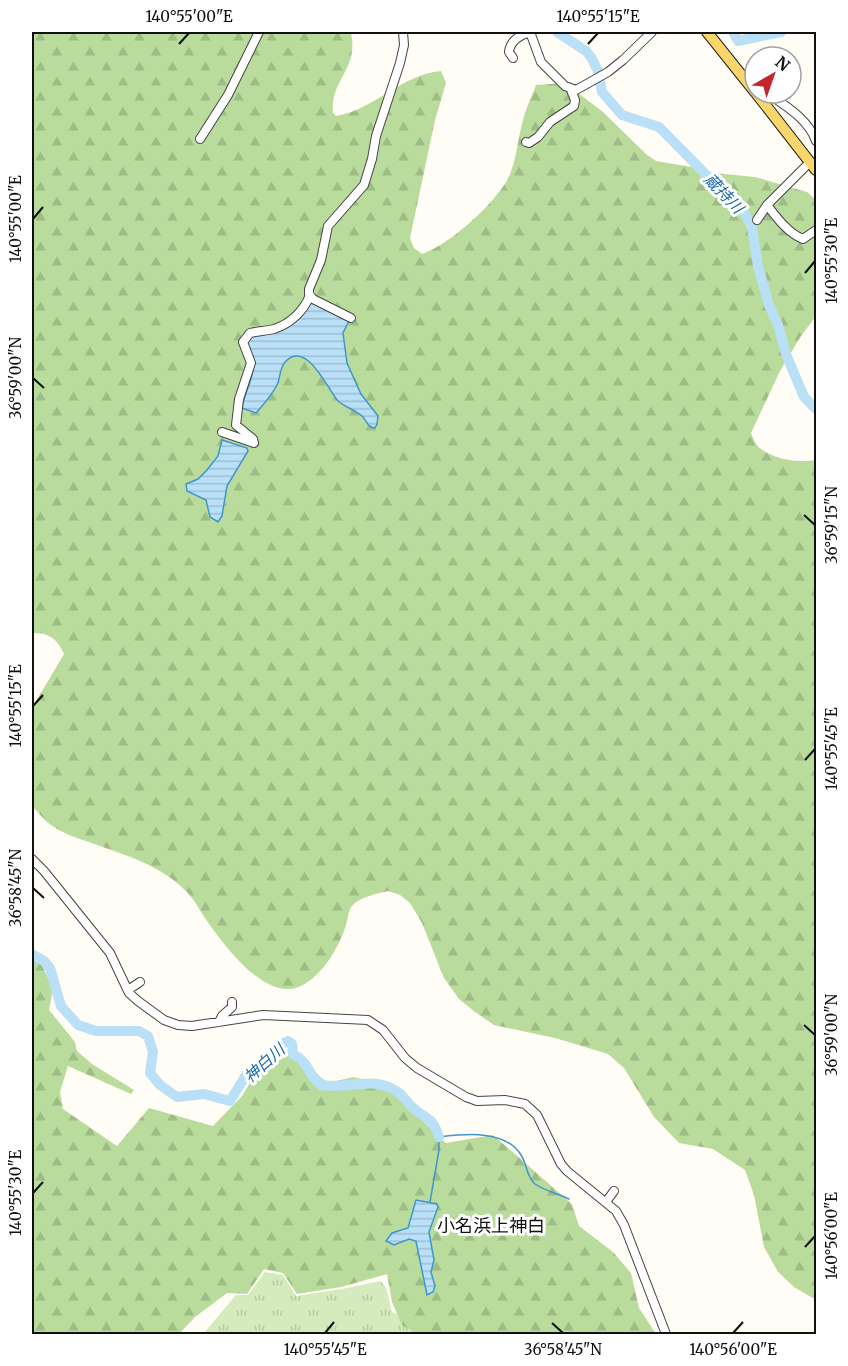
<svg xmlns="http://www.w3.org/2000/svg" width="848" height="1366" font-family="Merriweather,'Noto Sans JP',serif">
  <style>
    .grass { fill: url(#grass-tufts) }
    .forest { fill: url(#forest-firs) }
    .water { fill: url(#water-rules); stroke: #3f96cf; stroke-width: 1.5 }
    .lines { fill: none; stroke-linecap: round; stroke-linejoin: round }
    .stream { stroke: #3f96cf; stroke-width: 1.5 }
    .river { stroke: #b9e0f7; stroke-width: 10 }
    .minor-casing { stroke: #444; stroke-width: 10 }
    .major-casing { stroke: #222; stroke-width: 12 }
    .minor { stroke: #fff; stroke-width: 8 }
    .major { stroke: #f9d66b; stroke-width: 10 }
    .ticks { fill: none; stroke: #111; stroke-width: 2 }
    .labels { text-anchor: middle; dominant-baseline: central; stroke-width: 6; stroke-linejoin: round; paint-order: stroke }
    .water-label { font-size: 16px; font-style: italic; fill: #1768a6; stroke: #fff }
    .quarter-label { font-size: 18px; fill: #111; stroke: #fff }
    .neatline { fill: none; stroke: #111; stroke-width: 2 }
    .ticks-label { font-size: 15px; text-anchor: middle; fill: #111 }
  </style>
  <defs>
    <pattern id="grass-tufts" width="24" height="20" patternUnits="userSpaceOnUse" patternTransform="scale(1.5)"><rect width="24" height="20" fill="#d5ebbd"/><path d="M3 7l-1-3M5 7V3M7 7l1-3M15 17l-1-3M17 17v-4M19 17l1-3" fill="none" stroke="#b6c8a1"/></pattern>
    <pattern id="forest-firs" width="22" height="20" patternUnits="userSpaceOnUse" patternTransform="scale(1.5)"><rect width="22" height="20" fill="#b9dc9c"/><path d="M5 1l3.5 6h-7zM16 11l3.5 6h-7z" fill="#9ebc85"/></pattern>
    <pattern id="water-rules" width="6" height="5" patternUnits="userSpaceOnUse" patternTransform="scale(1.5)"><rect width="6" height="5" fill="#b9e0f7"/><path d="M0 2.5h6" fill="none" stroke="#9ebfd3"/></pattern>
  </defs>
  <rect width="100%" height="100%" fill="#fffdf5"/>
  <path class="grass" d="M265,1272L283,1275L296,1296L342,1289L380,1281L386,1287L392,1312L414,1321L434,1334H203L236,1295H248Z"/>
  <path class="forest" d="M32,32H351C352,38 353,44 352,51C350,73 330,86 333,113L336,116C374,110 402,74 441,71L446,83L435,120L410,238L414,248L422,254C448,246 500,200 510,174C517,157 518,138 523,120C526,108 532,96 536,85L565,83L603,112L646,154L656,161L692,167L714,173L755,177L807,192L816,200V316L801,336L780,371L751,433C753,438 756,446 761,449C776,460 799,463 816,460V1300L794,1287L778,1272L764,1247L754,1195L745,1170L713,1149L679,1143L654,1117L624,1068L608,1054L555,1038L494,1025L475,1012L459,999L444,978L422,923L410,903L400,895L388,891C376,894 359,897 351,907C348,912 348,919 346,925C339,947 323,975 301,986C266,1003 224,945 207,921C200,911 194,899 186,891C159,864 124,855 89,842C76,838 62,833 51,825C44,820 38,812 32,806V708L64,654C58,639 48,632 32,633Z
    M32,959L42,965L53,989L49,1010L75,1042L77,1051L92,1064L134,1090L131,1094L68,1066L60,1092L63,1109L117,1146L149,1108L213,1126L242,1096L257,1071L270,1059L294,1055L328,1083L353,1077L393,1086L422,1120L446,1143L493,1135L572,1204L579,1226L613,1252L631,1273L639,1308L656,1334H417L402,1325L392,1302L387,1274L341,1287L297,1294L283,1273L264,1269L247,1294L227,1293L195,1317L179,1334H32Z"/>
  <path class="water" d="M310,301L349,321L343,333L347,363L361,394L378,416L377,424L375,428C367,427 367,421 362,416C355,410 345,407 338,401C328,390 307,340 286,361C280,367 280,376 278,383C273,394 264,404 256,413L242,408C246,384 263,367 246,346L249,336L273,332Z
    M222,440L247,448L248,451L227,486L222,516L218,522L210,517L206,500L187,491L186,484L198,479L207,470L218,456Z
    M416,1200L437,1204L438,1207L429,1232L434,1260L431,1272L435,1286L433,1292L427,1295L416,1241L409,1239L394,1245L386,1241L392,1233L408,1228Z"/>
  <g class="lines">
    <path class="stream" d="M430,1202L439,1150V1137C464,1134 505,1129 521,1155C527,1164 526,1176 535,1184C545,1191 559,1194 569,1199"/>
    <path class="river" d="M557,32L586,51L591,57L598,71L602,92L622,115L659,127L745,214L752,228L758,266L769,305L778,325L786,354L804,397L816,409
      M733,32L738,41L781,32
      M32,954L44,961L50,968L61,1006L78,1025L96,1031H139L148,1036L153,1052L150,1073L160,1085L177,1097L204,1094L230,1101L246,1075L270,1060L282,1044L288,1041L292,1044L293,1054C310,1063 307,1074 321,1085C348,1090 375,1074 399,1093C404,1097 407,1102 412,1107C427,1121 431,1114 439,1137"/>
    <g class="minor-casing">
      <path id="minor" d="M530,32L541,62L565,86L576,90L608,72L623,60L652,32
        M513,58L509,52C510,41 519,36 529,32
        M767,93C786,106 808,119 816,141
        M200,139L228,95L259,32
        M526,142L529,143L538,137L550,122L574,106L575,100L571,90
        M767,205C777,218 788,233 803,239L816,230
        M757,220L767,205L810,162
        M351,318L313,299L309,294V289L321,260L328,226L364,185L372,159L376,136L400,63L404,45L403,32
        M222,432L254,443L253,439L236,425L239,399L251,363L243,342L250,333C258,331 266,331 274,329C290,324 304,311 310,295
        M32,859L44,871L110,953L129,993L138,1001L164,1020L178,1025L192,1026L263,1015L368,1020L383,1030L405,1058L417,1068L466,1097L477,1101L505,1100L525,1104L537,1115L561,1164L567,1171L616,1211L624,1225L666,1334
        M128,990L140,982
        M219,1022L222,1016L232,1007V1002
        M606,1202L614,1191"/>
    </g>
    <g class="major-casing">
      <path id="major" d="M707,32L755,92
        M756,93L816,170"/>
    </g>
    <use href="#minor" class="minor"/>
    <use href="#major" class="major"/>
  </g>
  <path class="ticks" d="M179,44L189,33M588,44L598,33M33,219L43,207M805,273L815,261M33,378L44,388M804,515L815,525M33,706L43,695M805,760L815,749M33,888L44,898M804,1025L815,1035M33,1193L43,1182M805,1247L815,1236M552,1323L563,1333M325,1333L334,1322M733,1333L743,1322"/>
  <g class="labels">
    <g class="water-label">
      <text transform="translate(724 193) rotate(46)">蔵持川</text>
      <text transform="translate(264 1063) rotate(-42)">神白川</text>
    </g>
    <g class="quarter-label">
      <text x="491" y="1225">小名浜上神白</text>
    </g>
  </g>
  <rect width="848" height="1366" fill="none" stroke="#ffffff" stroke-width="66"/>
  <g transform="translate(773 75) rotate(40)"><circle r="28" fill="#ffffff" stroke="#a0a0a0" stroke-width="1.5"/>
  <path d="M0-4.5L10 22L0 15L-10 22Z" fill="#c4262e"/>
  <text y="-9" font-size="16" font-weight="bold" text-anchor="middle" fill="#111111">N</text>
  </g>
  <rect x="33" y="33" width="782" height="1300" class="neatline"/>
  <g class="ticks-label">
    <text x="189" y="22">140°55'00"E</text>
    <text x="598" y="22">140°55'15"E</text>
    <text transform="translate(16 219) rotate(-90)" y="5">140°55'00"E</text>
    <text transform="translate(832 261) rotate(-90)" y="5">140°55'30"E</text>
    <text transform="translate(16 378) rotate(-90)" y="5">36°59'00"N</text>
    <text transform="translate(832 525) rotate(-90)" y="5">36°59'15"N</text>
    <text transform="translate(16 706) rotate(-90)" y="5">140°55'15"E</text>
    <text transform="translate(832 749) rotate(-90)" y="5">140°55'45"E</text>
    <text transform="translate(16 888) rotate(-90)" y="5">36°58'45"N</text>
    <text transform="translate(832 1035) rotate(-90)" y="5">36°59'00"N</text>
    <text transform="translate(16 1193) rotate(-90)" y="5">140°55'30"E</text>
    <text transform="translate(832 1236) rotate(-90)" y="5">140°56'00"E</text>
    <text x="325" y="1355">140°55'45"E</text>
    <text x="563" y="1355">36°58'45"N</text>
    <text x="733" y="1355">140°56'00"E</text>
  </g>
</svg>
